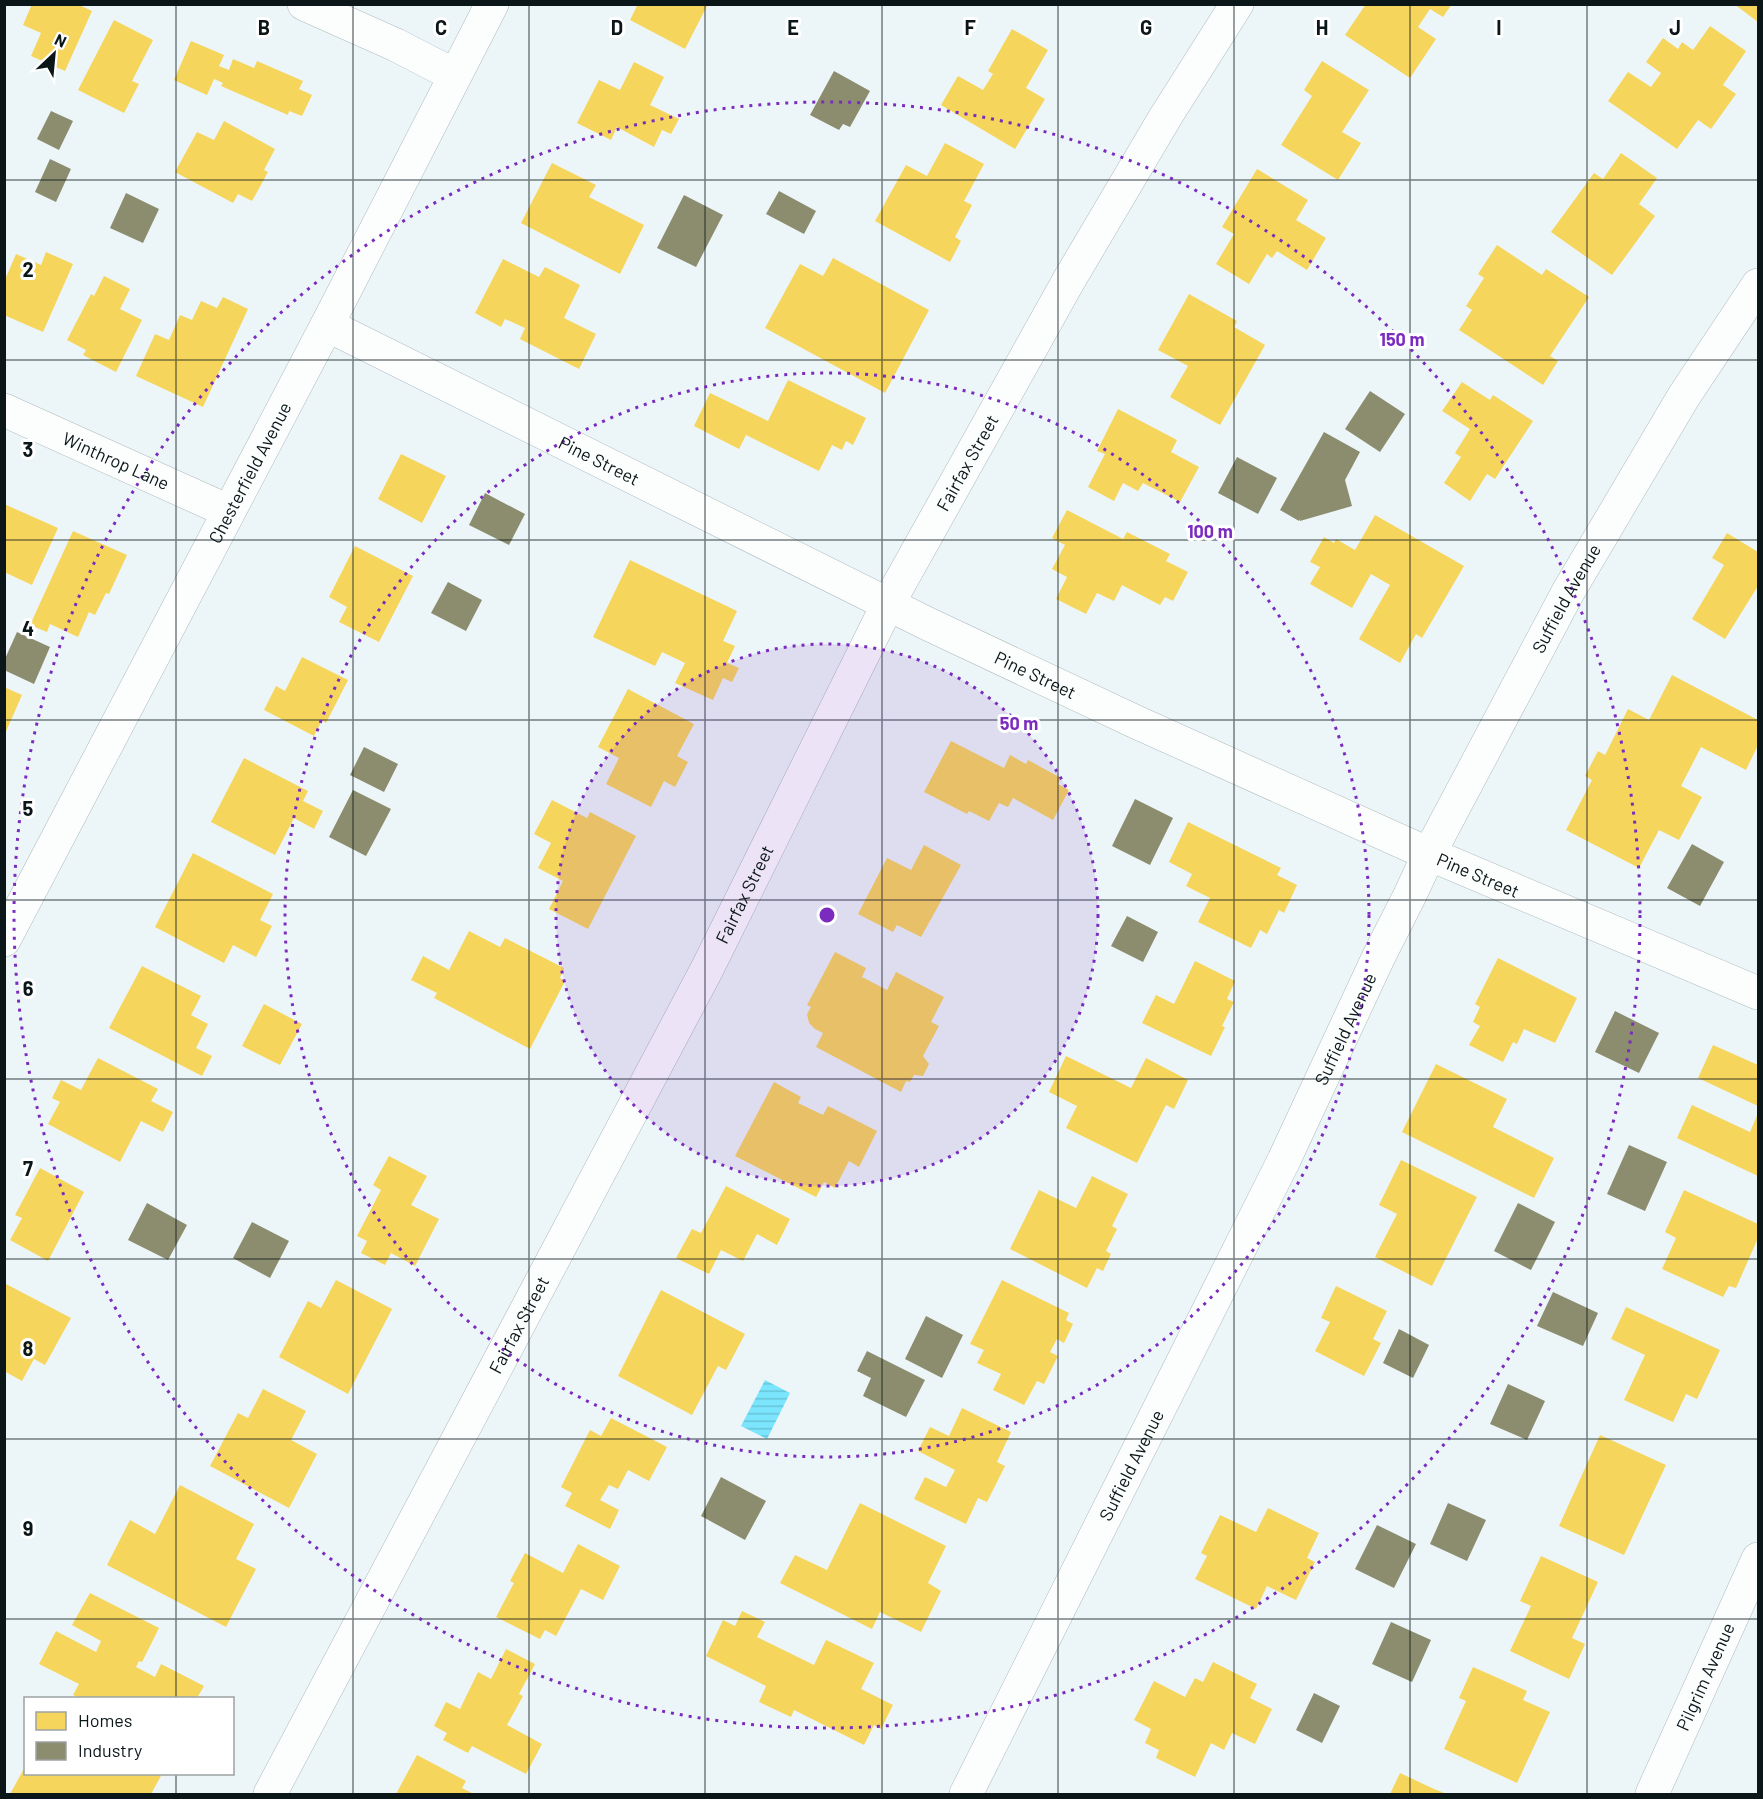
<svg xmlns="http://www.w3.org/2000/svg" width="1763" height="1799" font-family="Barlow,sans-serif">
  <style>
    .water { fill: url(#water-rules) }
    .homes { fill: #f6d55c }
    .industry { fill: #8c8c6e }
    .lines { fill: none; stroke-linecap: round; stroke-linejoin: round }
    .minor-casing { stroke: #b0babc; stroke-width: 34 }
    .minor { stroke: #fcfefe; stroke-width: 33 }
    .grid { fill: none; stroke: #0b1619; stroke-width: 1.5; stroke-opacity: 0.55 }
    .ring { fill: none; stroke: #7b2cbf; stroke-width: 3; stroke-dasharray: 3 6 }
    .labels { text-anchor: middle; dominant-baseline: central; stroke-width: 6; stroke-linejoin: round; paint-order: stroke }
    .street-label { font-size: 18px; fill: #0b1619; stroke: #fff }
    .grid-label { font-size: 20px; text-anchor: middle; font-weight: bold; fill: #0b1619; stroke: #fff; stroke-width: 6; stroke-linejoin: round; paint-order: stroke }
    .centre { fill: #7b2cbf; stroke: #fff; stroke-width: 3 }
    .ring-label { font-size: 18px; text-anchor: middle; font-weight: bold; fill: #7b2cbf; stroke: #fff; stroke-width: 6; stroke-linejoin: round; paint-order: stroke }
  </style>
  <defs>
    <pattern id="water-rules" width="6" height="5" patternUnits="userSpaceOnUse" patternTransform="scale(1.5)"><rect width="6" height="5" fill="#7ae5fc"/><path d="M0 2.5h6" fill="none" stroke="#68c4d7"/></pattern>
  </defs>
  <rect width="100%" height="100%" fill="#ecf6f8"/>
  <path class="water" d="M765,1380L790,1393L767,1439L741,1426Z"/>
  <path class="homes" d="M32,4H77L92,11L65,71L31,56L41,33L23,25Z
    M638,4H708L685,49L630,20Z
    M1366,4H1452L1443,17L1430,9L1418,27L1436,39L1410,78L1345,35Z
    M1734,4H1758V22Z
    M114,20L153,40L132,81L139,84L124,113L78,90Z
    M1710,26L1746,51L1723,85L1736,94L1711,129L1698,120L1677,149L1608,101L1628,72L1651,87L1661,73L1646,62L1663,38L1678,49L1682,42L1693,50Z
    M1012,29L1048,50L1026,88L1045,99L1015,149L941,105L958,76L983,90L993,74L988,71Z
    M191,41L224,55L219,66L229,70L233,59L254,68L257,61L303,81L299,89L312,95L302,116L289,111L288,115L221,86L223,83L214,79L207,95L174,80Z
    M1322,61L1369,90L1342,132L1361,143L1338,180L1281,145L1312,96L1304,90Z
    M634,62L664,77L650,105L679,119L671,134L662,130L654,147L617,127L611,140L577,123L599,80L620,90Z
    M224,121L275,149L264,170L268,172L252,201L238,194L233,203L175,172L197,132L214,140Z
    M945,143L984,164L964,201L972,205L955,237L961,241L950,262L875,221L906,165L927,176Z
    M1621,153L1657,178L1639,204L1655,216L1612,275L1551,232L1594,173L1603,179Z
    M552,163L596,185L589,197L644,225L620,274L521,223Z
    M1257,169L1308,200L1296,220L1326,238L1307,270L1277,251L1272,258L1267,254L1249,284L1216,264L1234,234L1222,227Z
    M1497,245L1542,275L1546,269L1589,297L1550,356L1558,361L1543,385L1459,330L1472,310L1466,306L1484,278L1478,274Z
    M46,252L73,264L43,332L4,315V282L16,254L41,265Z
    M833,258L929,310L885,393L765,328L800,264L823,276Z
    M503,259L539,277L545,267L580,285L564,318L596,334L579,369L520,339L525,328L505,319L501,327L475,313Z
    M104,276L130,289L120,309L142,320L116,372L83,355L86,350L67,340L91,294L94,296Z
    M1189,294L1237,321L1234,327L1265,345L1220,425L1170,397L1188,366L1158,350Z
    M223,297L248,309L203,407L136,376L155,334L169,340L180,315L192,320L201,301L217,308Z
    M788,380L866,418L853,445L846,441L842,450L832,445L819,471L746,435L739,449L694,426L710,393L768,421Z
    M1462,382L1490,400L1493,395L1533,421L1495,479L1487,474L1470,501L1444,483L1461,457L1455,453L1470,429L1442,411Z
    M1118,409L1177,440L1171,452L1199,467L1180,502L1143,483L1138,491L1123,483L1114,501L1088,487L1105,454L1097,451Z
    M401,454L446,476L422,523L378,499Z
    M4,504L58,528L32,585L4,572Z
    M1067,510L1123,539L1127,532L1170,554L1166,561L1188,572L1173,601L1165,597L1160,605L1122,585L1114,601L1097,593L1086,614L1056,599L1067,577L1052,569L1065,545L1052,538Z
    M1375,515L1464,566L1422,638L1416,634L1400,663L1359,639L1390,585L1371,574L1352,608L1310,584L1320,567L1310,562L1324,537L1334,543L1336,539L1355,550Z
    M73,531L127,555L109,594L106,593L95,615L89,612L78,637L50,624L47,632L30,625Z
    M1727,533L1758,552V586L1725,639L1692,619L1724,565L1712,558Z
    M355,546L413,576L379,642L339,622L347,607L329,597Z
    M630,560L737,611L723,641L735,646L727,663L739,668L732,682L723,678L713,700L675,683L685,663L662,652L655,666L593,637Z
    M302,657L348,680L326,723L322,720L314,736L264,710L276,686L285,691Z
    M1672,675L1758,720V745L1746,770L1701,747L1681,786L1702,797L1679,840L1659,830L1639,868L1566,830L1592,780L1585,776L1598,751L1605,755L1628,709L1649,720Z
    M4,687L22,695L4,736Z
    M628,689L694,724L677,756L688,762L675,787L664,781L651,807L606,784L619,758L598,747Z
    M951,741L1004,768L1010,755L1026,764L1028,760L1061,778L1058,784L1069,790L1053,820L1013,798L1008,807L999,803L989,821L969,811L967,814L924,792Z
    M244,758L308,791L303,801L323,811L314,829L294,818L275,855L211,822Z
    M552,800L587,818L590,812L636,836L588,929L549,909L563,881L538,868L551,843L534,834Z
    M1188,822L1281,868L1277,875L1297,885L1284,913L1279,910L1267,934L1260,930L1251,948L1198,922L1210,898L1186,886L1192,874L1169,862Z
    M924,845L961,865L921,937L897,925L893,932L858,914L887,858L911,870Z
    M193,853L273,894L260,920L272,926L256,957L233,945L224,963L155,927Z
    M469,931L500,947L505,938L564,968L560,978L565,981L530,1049L434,998L437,993L411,980L423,956L449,970Z
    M835,952L866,968L862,977L887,990L896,972L944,997L931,1022L939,1026L923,1056L929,1064L923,1076L914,1075L910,1082L906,1081L901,1092L816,1047L823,1033L815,1029L809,1023L807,1014L811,1007L807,1005Z
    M1498,958L1577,998L1555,1043L1524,1029L1517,1044L1513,1042L1503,1062L1469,1045L1480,1026L1473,1022L1480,1007L1475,1004Z
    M1195,961L1235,981L1227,999L1234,1002L1222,1026L1225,1027L1211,1056L1142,1023L1156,995L1174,1004Z
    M142,966L201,996L191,1015L208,1024L196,1048L212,1056L202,1076L109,1028Z
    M264,1004L302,1024L280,1065L242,1046Z
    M1713,1045L1758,1065V1106L1698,1078Z
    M1066,1056L1131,1088L1146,1058L1188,1080L1174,1109L1166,1105L1137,1163L1066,1128L1077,1106L1049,1092Z
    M98,1058L158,1089L151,1101L173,1112L163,1132L141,1121L120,1162L48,1124L60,1102L52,1098L61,1080L81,1090Z
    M1436,1064L1507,1099L1493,1127L1554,1158L1534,1198L1402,1132Z
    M774,1082L801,1097L798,1103L823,1115L828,1106L877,1131L859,1167L849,1161L835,1188L824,1182L816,1197L735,1156Z
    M1692,1105L1750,1132L1758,1113V1176L1677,1138Z
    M389,1156L427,1176L411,1205L439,1219L415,1266L391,1253L385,1265L361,1253L367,1241L357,1236L381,1190L373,1185Z
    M1401,1160L1477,1197L1432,1286L1375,1257L1397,1214L1379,1205Z
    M40,1168L84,1192L48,1261L10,1240L22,1218L15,1215Z
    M1092,1176L1128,1194L1112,1226L1117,1229L1106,1251L1111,1254L1103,1271L1097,1268L1087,1288L1010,1249L1039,1190L1076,1208Z
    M726,1186L790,1219L777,1245L757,1234L743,1261L721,1250L709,1274L676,1258L692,1229L701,1233Z
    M1684,1190L1758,1224V1238L1736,1288L1729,1286L1723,1297L1662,1269L1676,1238L1665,1232Z
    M336,1280L392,1309L348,1394L279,1357L308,1301L321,1308Z
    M1002,1280L1069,1313L1066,1320L1073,1324L1064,1343L1057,1339L1050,1352L1058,1356L1044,1384L1037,1381L1024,1405L993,1390L1001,1374L977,1363L984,1350L970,1344Z
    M4,1283L71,1318L45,1365L34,1359L22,1381L4,1371Z
    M1336,1286L1387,1311L1373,1339L1381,1343L1364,1376L1315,1351L1330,1322L1321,1318Z
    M661,1290L745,1334L726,1370L718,1366L692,1415L618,1376Z
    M1626,1307L1720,1350L1697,1399L1686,1394L1673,1422L1624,1400L1645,1355L1611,1339Z
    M263,1389L306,1411L291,1440L317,1454L289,1508L210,1466L238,1413L248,1418Z
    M962,1408L1011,1432L997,1462L1005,1466L987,1502L978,1498L966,1524L914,1499L925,1477L946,1487L955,1470L918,1451L930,1427L949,1436Z
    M611,1418L667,1447L649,1481L628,1470L618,1489L609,1485L600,1500L619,1510L610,1529L565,1506L572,1493L561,1487L590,1430L601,1436Z
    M1600,1435L1666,1465L1624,1555L1559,1526Z
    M180,1485L254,1524L236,1559L256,1569L226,1627L107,1565L130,1520L155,1534Z
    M860,1503L946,1546L928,1583L941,1591L921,1632L880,1612L872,1629L780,1583L795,1555L827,1570Z
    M1268,1508L1319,1533L1307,1558L1315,1562L1296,1600L1267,1586L1256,1609L1195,1579L1207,1556L1201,1553L1220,1515L1256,1532Z
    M578,1544L620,1566L603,1600L581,1589L556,1636L545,1630L540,1639L496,1617L514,1583L510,1581L525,1553L563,1573Z
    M1541,1556L1598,1582L1572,1638L1585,1644L1569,1679L1510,1651L1531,1606L1520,1601Z
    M90,1593L159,1628L142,1662L139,1661L136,1667L155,1677L161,1664L204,1686L197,1698H80L73,1695L79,1684L39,1664L56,1631L96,1652L101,1641L72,1625Z
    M742,1611L765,1622L757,1637L814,1665L826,1640L874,1663L861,1689L893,1705L881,1729L874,1725L864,1745L794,1710L791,1717L759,1702L766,1686L706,1656L723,1620L735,1626Z
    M506,1649L535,1664L519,1694L523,1696L507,1725L542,1744L526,1774L472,1746L468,1753L443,1740L447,1733L434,1726L446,1702L460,1709L478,1672L491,1679Z
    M1213,1662L1257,1684L1250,1698L1272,1709L1255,1744L1232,1733L1224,1750L1211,1743L1195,1777L1156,1758L1159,1750L1145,1743L1151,1729L1134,1720L1154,1681L1185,1697L1195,1678L1203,1682Z
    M1473,1667L1527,1691L1523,1700L1550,1712L1517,1783L1444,1749L1466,1701L1459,1698Z
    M417,1755L466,1781L462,1788L474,1794H396Z
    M26,1765V1774H162L151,1794H10Z
    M1400,1773L1434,1789L1447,1794H1390Z"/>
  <path class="industry" d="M834,71L870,91L850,127L843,124L839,130L810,115Z
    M51,111L73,121L59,150L37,139Z
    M50,159L71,169L56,202L35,192Z
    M779,191L816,211L804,234L766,214Z
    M126,193L159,209L143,243L110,228Z
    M684,195L723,215L696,267L657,248Z
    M1370,391L1405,414L1380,452L1345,429Z
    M1324,432L1360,452L1345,480L1352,506L1300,521V519L1299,521L1280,510Z
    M1237,457L1277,478L1258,514L1218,493Z
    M485,493L525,514L509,545L469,525Z
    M448,582L482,600L466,631L431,613Z
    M17,632L50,647L34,684L4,670V661Z
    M364,747L398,764L384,792L350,775Z
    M353,790L391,809L366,856L329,837Z
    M1135,799L1173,818L1150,865L1112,846Z
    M1692,844L1724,862L1700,906L1667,888Z
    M1127,916L1158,932L1143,962L1111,946Z
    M1615,1011L1659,1033L1639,1073L1595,1052Z
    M1629,1145L1667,1162L1645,1211L1607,1194Z
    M147,1203L187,1225L168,1260L128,1240Z
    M1518,1203L1555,1222L1531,1270L1494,1251Z
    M252,1222L289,1241L270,1278L233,1258Z
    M1553,1292L1598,1313L1583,1346L1537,1326Z
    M926,1316L963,1335L942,1378L905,1359Z
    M1399,1329L1429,1345L1413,1378L1383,1363Z
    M867,1351L925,1380L906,1417L863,1396L871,1378L857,1371Z
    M1508,1384L1545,1401L1527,1440L1490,1424Z
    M721,1477L766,1501L745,1540L701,1516Z
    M1448,1503L1486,1520L1467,1561L1430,1544Z
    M1377,1525L1416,1544L1394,1588L1355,1569Z
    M1391,1622L1431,1640L1412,1682L1372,1664Z
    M1314,1693L1340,1706L1322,1743L1296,1730Z"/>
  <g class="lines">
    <g class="minor-casing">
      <g id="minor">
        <path d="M304,4L396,45L454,75"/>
        <path id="s1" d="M327,325L926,623L1136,722L1429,854L1758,993"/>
        <path id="s2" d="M4,410L228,511"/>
        <path id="s3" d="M4,940L327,325L492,4"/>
        <path id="s4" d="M270,1794L707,969L888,604L1069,280L1166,116L1237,4"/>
        <path id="s5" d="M966,1794L1284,1160L1379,956L1410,895L1429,854L1568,592L1684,396L1758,285"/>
        <path id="s6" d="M1652,1794L1758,1559"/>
      </g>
    </g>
    <use href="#minor" class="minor"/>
  </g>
  <path class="grid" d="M176,4V1698M353,4V1794M529,4V1794M705,4V1794M882,4V1794M1058,4V1794M1234,4V1794M1410,4V1794M1587,4V1794M4,180H1758M4,360H1758M4,540H1758M4,720H1758M4,900H1758M4,1079H1758M4,1259H1758M4,1439H1758M4,1619H1758M176,1774V1794"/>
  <circle cx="827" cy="915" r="271" fill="#7b2cbf" fill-opacity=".12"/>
  <g class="ring">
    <circle cx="827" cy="915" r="271"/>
    <circle cx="827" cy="915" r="542"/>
    <circle cx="827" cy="915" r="813"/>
  </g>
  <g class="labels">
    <g class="street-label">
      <text stroke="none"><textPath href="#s2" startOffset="123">Winthrop Lane</textPath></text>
      <text stroke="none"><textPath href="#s1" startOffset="304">Pine Street</textPath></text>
      <text stroke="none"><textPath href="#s4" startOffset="1503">Fairfax Street</textPath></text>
      <text stroke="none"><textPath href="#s3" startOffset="528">Chesterfield Avenue</textPath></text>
      <text stroke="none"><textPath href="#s5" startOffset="1338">Suffield Avenue</textPath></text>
      <text stroke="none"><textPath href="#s1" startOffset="790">Pine Street</textPath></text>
      <text stroke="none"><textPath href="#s1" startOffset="1276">Pine Street</textPath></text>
      <text stroke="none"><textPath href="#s4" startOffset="1017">Fairfax Street</textPath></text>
      <text stroke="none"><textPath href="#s5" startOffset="854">Suffield Avenue</textPath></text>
      <text stroke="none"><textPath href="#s4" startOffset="531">Fairfax Street</textPath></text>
      <text stroke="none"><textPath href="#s5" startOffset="368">Suffield Avenue</textPath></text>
      <text stroke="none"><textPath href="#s6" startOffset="129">Pilgrim Avenue</textPath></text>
    </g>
  </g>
  <g class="grid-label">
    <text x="264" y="35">B</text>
    <text x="441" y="35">C</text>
    <text x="617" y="35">D</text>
    <text x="793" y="35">E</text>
    <text x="970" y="35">F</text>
    <text x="1146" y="35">G</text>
    <text x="1322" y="35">H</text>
    <text x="1499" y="35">I</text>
    <text x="1675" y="35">J</text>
    <text x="28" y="277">2</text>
    <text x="28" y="457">3</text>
    <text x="28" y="636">4</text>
    <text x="28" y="816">5</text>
    <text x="28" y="996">6</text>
    <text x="28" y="1176">7</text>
    <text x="28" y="1356">8</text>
    <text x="28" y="1536">9</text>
  </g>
  <circle cx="827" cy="915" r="9" class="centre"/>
  <g class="ring-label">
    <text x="1402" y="346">150 m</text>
    <text x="1210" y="538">100 m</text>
    <text x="1019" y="730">50 m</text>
  </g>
  <rect width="1763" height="1799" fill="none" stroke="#0b1619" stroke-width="12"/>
  <rect x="24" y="1697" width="210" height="78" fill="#ffffff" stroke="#9da2a3" stroke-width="1.5"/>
  <rect x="36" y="1712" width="30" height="18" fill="#f6d55c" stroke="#9da2a3" stroke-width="1.5"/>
  <text x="78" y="1727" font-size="18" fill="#0b1619">Homes</text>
  <rect x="36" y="1742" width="30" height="18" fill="#8c8c6e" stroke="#9da2a3" stroke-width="1.5"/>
  <text x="78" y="1757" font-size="18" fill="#0b1619">Industry</text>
  <g transform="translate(54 54) rotate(26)" stroke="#ffffff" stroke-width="4.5" paint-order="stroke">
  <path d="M0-4.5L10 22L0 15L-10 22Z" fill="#0b1619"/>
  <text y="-9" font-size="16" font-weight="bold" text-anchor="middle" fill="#0b1619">N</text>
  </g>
</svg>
